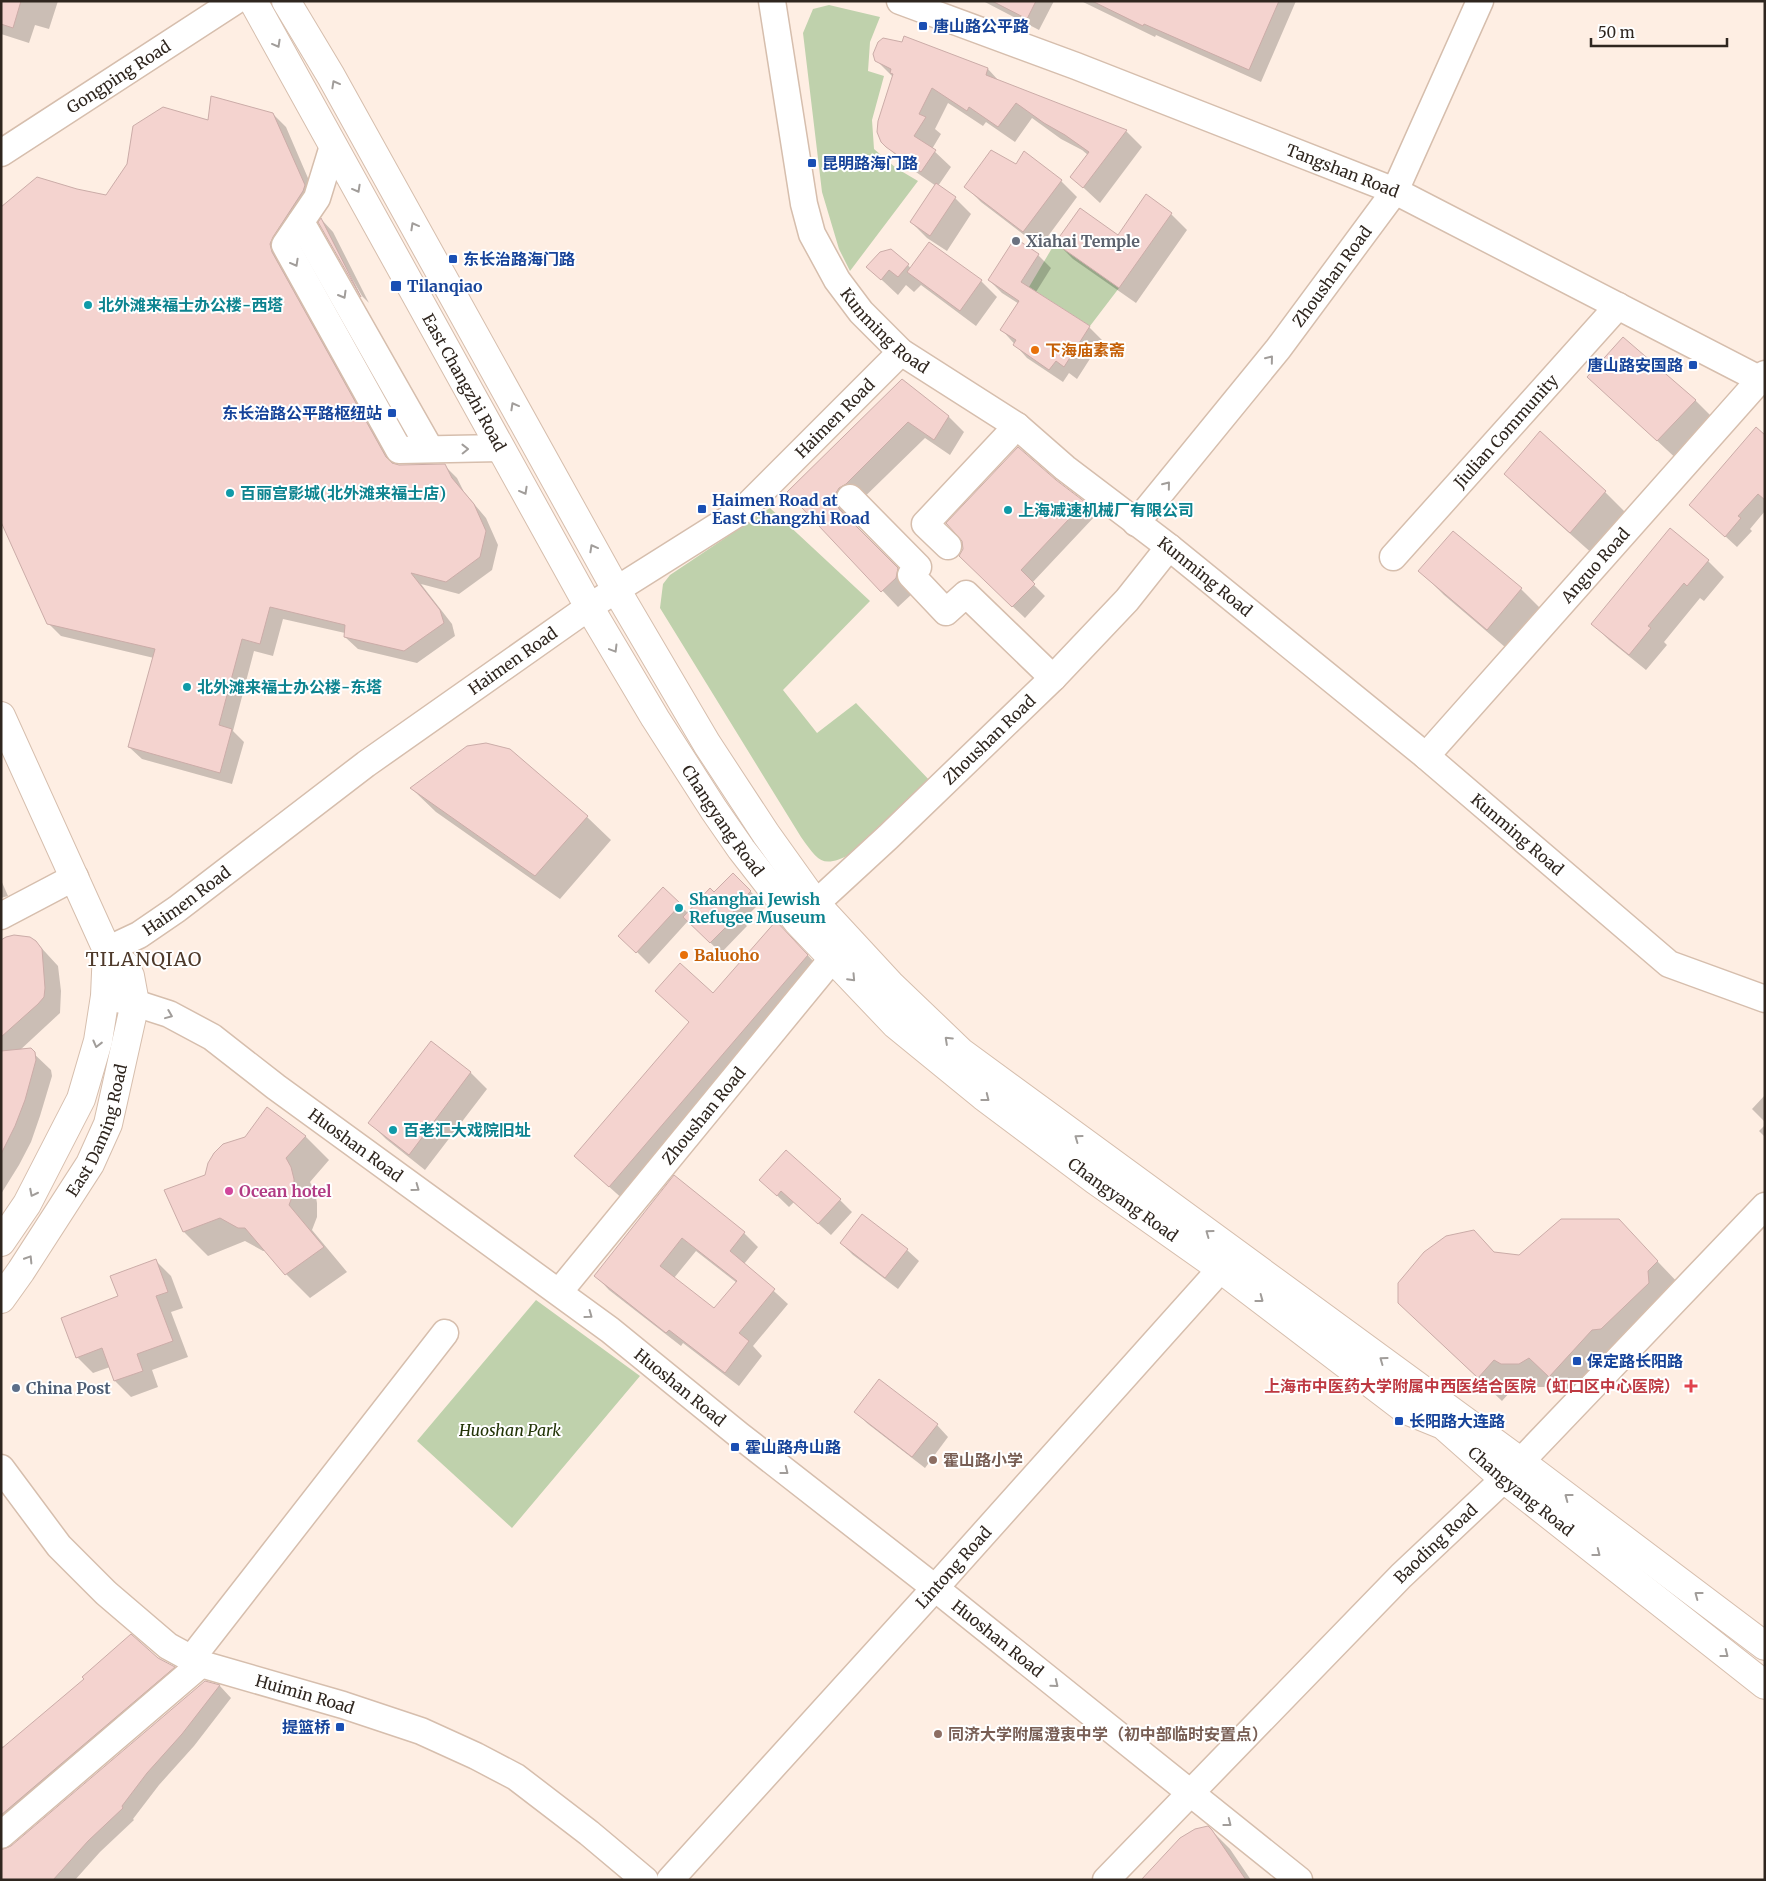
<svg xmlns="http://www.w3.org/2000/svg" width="1766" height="1881" font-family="Merriweather,'Noto Sans SC',serif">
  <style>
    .green { fill: #bfd1ac }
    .shadow { fill: #0003; fill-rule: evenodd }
    .building { fill: #f4d3cf; stroke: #cbaca8; fill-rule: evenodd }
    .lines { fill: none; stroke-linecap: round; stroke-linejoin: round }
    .minor-casing { stroke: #d6bead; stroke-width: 29 }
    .major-casing { stroke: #d6bead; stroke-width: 30 }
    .minor { stroke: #fff; stroke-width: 26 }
    .major { stroke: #fff; stroke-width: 28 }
    .oneway { stroke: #a19d9a }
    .transit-dot { fill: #1a4fb4; stroke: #fff; stroke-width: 2 }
    .worship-dot { fill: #6b7280; stroke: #fff; stroke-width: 2 }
    .culture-dot { fill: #0f9aa8; stroke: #fff; stroke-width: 2 }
    .food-dot { fill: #e8710a; stroke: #fff; stroke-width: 2 }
    .hotel-dot { fill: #d1479c; stroke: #fff; stroke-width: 2 }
    .health-dot { fill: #e0444e; stroke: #fff; stroke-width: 2 }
    .service-dot { fill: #5c6f8a; stroke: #fff; stroke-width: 2 }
    .education-dot { fill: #8d6e63; stroke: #fff; stroke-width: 2 }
    .labels { text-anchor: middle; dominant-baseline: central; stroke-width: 4; stroke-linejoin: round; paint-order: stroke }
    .transit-label { font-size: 16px; font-weight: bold; fill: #164399; stroke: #fff; text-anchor: start }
    .street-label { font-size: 16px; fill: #2f261f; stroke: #fff }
    .worship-label { font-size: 16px; font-weight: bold; fill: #5b616d; stroke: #fff; text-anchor: start }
    .culture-label { font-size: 16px; font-weight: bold; fill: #0d838f; stroke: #fff; text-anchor: start }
    .food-label { font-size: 16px; font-weight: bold; fill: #c56008; stroke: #fff; text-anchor: start }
    .hotel-label { font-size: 16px; font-weight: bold; fill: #b23c85; stroke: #fff; text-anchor: start }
    .health-label { font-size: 16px; font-weight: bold; fill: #be3a42; stroke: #fff; text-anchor: end }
    .service-label { font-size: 16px; font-weight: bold; fill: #4e5e75; stroke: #fff; text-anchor: start }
    .park-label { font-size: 16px; font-style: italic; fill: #233507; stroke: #fff }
    .education-label { font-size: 16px; font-weight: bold; fill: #785e54; stroke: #fff; text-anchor: start }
    .quarter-label { font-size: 19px; letter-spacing: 1px; fill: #4e3a2b; stroke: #fff }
  </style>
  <rect width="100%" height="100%" fill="#feeee3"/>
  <path class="green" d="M829,5L880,17L870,42L868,71L884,76L872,120L874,149L896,168L918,181L850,271L839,249L822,192L803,33L813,9Z
    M1055,243L1119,288L1090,326L1029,287Z
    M770,508L870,601L783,690L817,733L856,703L932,783L853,853C822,869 819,862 801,837L660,608L663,584L670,575Z
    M536,1300L640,1376L512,1528L417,1441Z"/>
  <path class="shadow" d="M1,1H58L49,29L35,25L29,43L1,34Z
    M983,1H1054L1039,30Z
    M1081,1H1296L1261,82L1156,35L1155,37Z
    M876,60L988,69L999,81L1126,131L1142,147L1100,203L1072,177L1088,155L1082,150L1061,139L1032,118L1015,142L986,122L983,126L948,103L935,129L941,134L932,149L951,167L938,186L955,198L971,214L947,251L927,238L911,222L936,186L903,163L882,141L893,77Z
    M273,114L286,127L317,199L284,266L395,465H444L457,478L464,492L486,518L498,545L492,570L459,594L421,584L452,624L455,636L417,663L358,649L345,637V633L283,619L273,656L254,651L233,731L244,742L232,784L142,759L129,747L154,658L61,636L48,623L77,190L107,196L209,121Z
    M1024,153L1061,181L1077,197L1040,247L981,202L965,186L1017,165Z
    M1171,214L1187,230L1136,303L1073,259L1057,243L1118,236Z
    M322,220L333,232L369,303L362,296L320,222Z
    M1016,240L1038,255L1051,268L1036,292L1089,327L1102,340L1077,379L1069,373L1063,382L1027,358L1002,330L1019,304L1002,293L989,280Z
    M908,265L911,269L981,281L997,297L976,326L921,285L914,292L906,285L898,295L868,267Z
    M1589,377L1695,400L1719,424L1682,464Z
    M902,380L948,416L964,432L950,455L925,438L849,512L855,526L914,585L912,594L898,607L789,492Z
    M1765,437V511L1750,529L1752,531L1737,547L1691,505Z
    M1506,474L1605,492L1629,516L1595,556L1530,498Z
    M1055,481L1084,503L1096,515L1032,583L1045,596L1025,618L972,568Z
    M1708,561L1724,577L1704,601L1700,598L1664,642L1667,645L1646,670L1609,640L1593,624Z
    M1420,571L1521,589L1545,613L1512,653L1444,595Z
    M412,789L587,817L611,840L560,899L436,812Z
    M733,874L761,902L742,921L747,926L721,953L688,921L649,964L632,947L663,889L688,913L714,894Z
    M1,880L8,896L1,898Z
    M22,936L36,942L58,966L61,991L60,1013L19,1051L30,1050L51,1070L52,1076L40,1116L31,1142L19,1165L1,1194V942L7,938Z
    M795,941L823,972L626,1202L575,1156L714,995Z
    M431,1043L471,1073L487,1089L425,1170L386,1139L370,1123Z
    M1765,1095V1122L1752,1109Z
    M268,1109L306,1137L329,1160L310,1182L315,1192L317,1203V1217L312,1230L347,1272L310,1298L286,1274L267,1251H263L245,1241L208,1256L184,1232L166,1190L206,1176L246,1138Z
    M1765,1125V1137L1759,1131Z
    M674,1177L744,1233L758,1247L744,1264L788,1304L753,1346L762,1356L739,1386L683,1343L681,1346L609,1290L596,1276ZM696,1251L737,1283L714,1310L674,1278Z
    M761,1180L840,1200L852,1212L831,1235L794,1202L789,1207Z
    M1618,1220L1681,1286L1574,1400L1554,1382L1544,1387H1526L1518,1383L1502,1401L1424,1327L1474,1231L1496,1254L1519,1257Z
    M841,1243L907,1250L919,1261L898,1289L853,1255Z
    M155,1260L171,1276L183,1308L171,1312L188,1357L152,1370L158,1387L131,1397L115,1381L110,1367L93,1373L77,1357L119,1297Z
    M856,1412L937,1425L948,1437L925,1468L868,1424Z
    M158,1659L174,1668L185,1679L1,1838V1748L3,1746L4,1748Z
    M205,1682L220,1686L231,1698L194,1746L159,1785L133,1819L134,1820L100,1852L75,1880H1L11,1847Z
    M1211,1830L1230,1849L1251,1880H1144Z"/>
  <path class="building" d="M1,1H21L13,28L1,24Z
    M992,1H1036L1027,19Z
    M1092,1H1279L1249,70L1144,24L1143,26Z
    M904,36L988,68L986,75L1127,130L1083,188L1070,177L1089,152L1065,135L1044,123L1016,103L998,127L969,107L967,111L932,88L919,114L926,117L914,136L936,150L921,172L886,147L881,142L877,132L878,121L893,74L890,73L891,69L875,61L873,54L878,42L883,38L902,42Z
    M211,96L273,113L305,185L303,191L273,237L270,244L272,252L386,457L392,463L399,465L445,464L452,478L474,504L486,531L480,557L446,582L411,573L440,610L444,623L404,651L344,637L345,625L270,607L260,644L242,639L219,725L232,729L220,773L128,747L155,649L47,624L1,522V207L37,177L77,189L106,195L127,164L133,126L163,107L208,120Z
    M991,150L1016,164L1024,151L1062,180L1023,232L964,187Z
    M936,183L956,197L930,236L910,222Z
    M1146,194L1172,213L1119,288L1055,243L1080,208L1118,235Z
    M321,218L361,297L318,222Z
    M1015,238L1039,254L1021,282L1090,326L1064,367L1056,361L1049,370L1013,345L1016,340L1000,330L1019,301L988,280Z
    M929,242L982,280L960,311L907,272Z
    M891,249L909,264L898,277L889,270L881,280L866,267L880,252Z
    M1623,337L1696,400L1657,441L1587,377Z
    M902,379L949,416L934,440L908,422L846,484L839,488L834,496L839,509L898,568L896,578L881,592L787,492Z
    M1756,427L1765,435V500L1758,494L1738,516L1741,518L1725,537L1689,505Z
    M1540,431L1606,491L1570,533L1504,474Z
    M1018,447L1056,480L1085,502L1021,570L1035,584L1012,607L959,556L963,549L962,541L946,523Z
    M1670,528L1709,560L1687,586L1684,583L1648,626L1651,628L1629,655L1591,624Z
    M1453,531L1522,588L1487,630L1418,571Z
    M486,743L510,749L588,816L535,876L410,788L467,746Z
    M733,873L751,891L732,910L738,915L710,943L683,917L710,888L714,892Z
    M663,887L681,904L636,953L618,936Z
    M776,921L808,955L609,1187L574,1156L689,1022L655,991L680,963L713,993Z
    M14,935L30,937L36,941L42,949L45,988L44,997L38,1004L1,1037V940L6,937Z
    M431,1041L471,1072L409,1155L368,1123Z
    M31,1048L35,1052L36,1060L25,1100L15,1126L1,1154V1051Z
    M267,1107L306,1136L286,1158L291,1167L294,1179V1192L289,1205L324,1247L285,1275L245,1228H238L220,1218L183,1232L164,1190L205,1175L208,1163L214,1153L223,1144L245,1137Z
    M786,1150L841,1199L818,1224L781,1191L777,1196L759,1180Z
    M674,1175L745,1232L730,1251L775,1289L739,1333L749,1341L725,1373L669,1330L666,1333L594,1276ZM682,1238L737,1281L714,1308L660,1266Z
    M862,1214L908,1249L885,1278L840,1243Z
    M1561,1219H1619L1658,1261L1648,1271L1649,1283L1601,1329L1592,1330L1549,1377L1529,1358L1519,1364H1501L1494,1360L1478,1378L1398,1303V1283L1424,1252L1446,1236L1474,1230L1494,1252L1519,1255Z
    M156,1259L168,1292L156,1296L173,1341L137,1354L143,1371L114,1381L102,1348L76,1358L61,1318L118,1296L110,1276Z
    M879,1379L938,1424L912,1457L854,1412Z
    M131,1634L158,1658L175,1667L1,1815V1749L84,1679L82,1677Z
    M205,1681L220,1685L182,1734L147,1773L122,1806L123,1808L88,1841L53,1880H1V1850L11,1846Z
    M1208,1826L1212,1830L1246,1880H1141L1180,1838L1195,1829Z"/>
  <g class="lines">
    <g class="minor-casing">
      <g id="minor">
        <path id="s1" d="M772,1L804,204L812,234L837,280L861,312L901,352L1017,426L1065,468L1169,547L1426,756L1669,964L1765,999"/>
        <path id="s2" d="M900,1L1076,66L1395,191L1765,382"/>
        <path d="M333,146L317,198L285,245L399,450L501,448"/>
        <path id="s3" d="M1,153L235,1"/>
        <path d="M301,222L430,449"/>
        <path d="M850,498L918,567L911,575L946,612L966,594L1053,678"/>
        <path id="s4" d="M1136,523L1278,349L1395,191L1480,1"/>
        <path d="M948,546L925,524L1017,426"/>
        <path id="s5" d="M1393,557L1618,306"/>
        <path id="s6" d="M1426,756L1765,374"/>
        <path d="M1,916L75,877"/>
        <path id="s7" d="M800,918L888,837L1053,678L1127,600L1169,547"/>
        <path id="s8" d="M107,950L139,935L177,909L366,764L589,607L743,510L901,352"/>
        <path id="s9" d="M105,996L135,1003L169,1014L212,1037L276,1087L610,1330L739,1435L935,1588L1299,1880"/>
        <path id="s10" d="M559,1292L846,942"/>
        <path id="s11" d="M1,1468L59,1546L106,1593L168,1646L201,1664L343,1705L421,1731L476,1756L516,1777L589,1833L645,1880"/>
        <path d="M191,1659L445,1333"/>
        <path d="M1,1835L201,1664"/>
        <path id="s12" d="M670,1880L935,1588L1235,1253"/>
        <path id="s13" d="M1106,1880L1401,1576L1504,1479L1765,1206"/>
      </g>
    </g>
    <g class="major-casing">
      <g id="major">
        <path id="s14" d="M253,1L589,607L655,718L714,810L741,849L797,921L896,1025L983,1096L1095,1180L1221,1269L1406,1410L1443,1425L1504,1479L1765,1685"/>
        <path d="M286,1L331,76L617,591L707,744L766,834L816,904L890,984L961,1052L1521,1462L1765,1646"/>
        <path d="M1,716L107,950L105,996L98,1041L81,1099L27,1204L1,1242"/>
        <path id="s15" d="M1,1299L21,1271L90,1164L108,1124L135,1003L130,976L125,965L107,950"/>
      </g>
    </g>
    <use href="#minor" class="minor"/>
    <use href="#major" class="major"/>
  </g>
  <defs><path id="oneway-chevron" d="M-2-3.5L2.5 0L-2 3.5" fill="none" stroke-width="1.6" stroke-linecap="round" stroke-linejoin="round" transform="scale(1.25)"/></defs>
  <g class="oneway">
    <use href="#oneway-chevron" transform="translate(277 44) rotate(61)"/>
    <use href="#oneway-chevron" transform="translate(335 84) rotate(-119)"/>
    <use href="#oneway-chevron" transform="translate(357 189) rotate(61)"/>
    <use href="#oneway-chevron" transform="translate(414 226) rotate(-119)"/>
    <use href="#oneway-chevron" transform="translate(295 263) rotate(61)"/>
    <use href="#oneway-chevron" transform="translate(343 295) rotate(60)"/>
    <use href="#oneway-chevron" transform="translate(1270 359) rotate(-51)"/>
    <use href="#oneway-chevron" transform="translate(514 406) rotate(-119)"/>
    <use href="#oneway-chevron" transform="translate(465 449) rotate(-1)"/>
    <use href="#oneway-chevron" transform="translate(1167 485) rotate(-51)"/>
    <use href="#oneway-chevron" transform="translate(524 491) rotate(61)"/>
    <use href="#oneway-chevron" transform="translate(593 548) rotate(-119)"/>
    <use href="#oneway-chevron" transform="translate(614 649) rotate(59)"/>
    <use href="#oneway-chevron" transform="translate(852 978) rotate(47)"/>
    <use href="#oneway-chevron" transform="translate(169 1015) rotate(22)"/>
    <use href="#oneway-chevron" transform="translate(948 1040) rotate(-137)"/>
    <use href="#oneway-chevron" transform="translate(97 1044) rotate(104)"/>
    <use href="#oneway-chevron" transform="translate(986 1098) rotate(38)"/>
    <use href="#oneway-chevron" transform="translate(1078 1138) rotate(-144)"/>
    <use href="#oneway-chevron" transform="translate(416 1188) rotate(36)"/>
    <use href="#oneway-chevron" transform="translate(33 1193) rotate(117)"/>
    <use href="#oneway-chevron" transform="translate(1209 1233) rotate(-144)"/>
    <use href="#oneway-chevron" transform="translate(29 1259) rotate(-58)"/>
    <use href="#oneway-chevron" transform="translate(1260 1299) rotate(37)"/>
    <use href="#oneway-chevron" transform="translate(589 1315) rotate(36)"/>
    <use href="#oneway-chevron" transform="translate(1383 1360) rotate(-144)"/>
    <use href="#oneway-chevron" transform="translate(785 1471) rotate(38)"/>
    <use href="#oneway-chevron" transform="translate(1568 1497) rotate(-143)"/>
    <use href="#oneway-chevron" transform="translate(1597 1553) rotate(38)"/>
    <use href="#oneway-chevron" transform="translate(1698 1595) rotate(-143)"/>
    <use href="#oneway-chevron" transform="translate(1725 1654) rotate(38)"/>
    <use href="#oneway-chevron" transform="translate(1055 1684) rotate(39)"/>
    <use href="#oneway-chevron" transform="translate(1228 1823) rotate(38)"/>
  </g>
  <g class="transit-dot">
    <rect x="918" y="21" width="10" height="10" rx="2.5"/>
    <rect x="807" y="158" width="10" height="10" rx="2.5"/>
    <rect x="448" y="254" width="10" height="10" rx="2.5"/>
    <rect x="390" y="280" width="12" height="12" rx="2.5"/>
    <rect x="1688" y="360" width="10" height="10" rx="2.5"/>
    <rect x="387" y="408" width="10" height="10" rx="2.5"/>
    <rect x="697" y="504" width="10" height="10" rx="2.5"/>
    <rect x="1572" y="1356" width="10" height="10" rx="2.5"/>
    <rect x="1394" y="1416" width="10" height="10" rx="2.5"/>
    <rect x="730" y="1442" width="10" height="10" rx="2.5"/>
    <rect x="335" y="1722" width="10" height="10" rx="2.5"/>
  </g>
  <circle class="worship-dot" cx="1016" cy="241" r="5"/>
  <g class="culture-dot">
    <circle cx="88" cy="305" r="5"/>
    <circle cx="230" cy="493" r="5"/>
    <circle cx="1008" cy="510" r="5"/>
    <circle cx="187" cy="687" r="5"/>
    <circle cx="679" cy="908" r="5"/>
    <circle cx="393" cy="1130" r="5"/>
  </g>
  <g class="food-dot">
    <circle cx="1035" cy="350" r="5"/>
    <circle cx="684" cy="955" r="5"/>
  </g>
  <circle class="hotel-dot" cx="229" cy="1191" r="5"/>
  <path class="health-dot" d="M1688.5 1378.5h5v5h5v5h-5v5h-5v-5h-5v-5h5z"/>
  <circle class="service-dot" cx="16" cy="1388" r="5"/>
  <g class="education-dot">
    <circle cx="933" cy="1460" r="5"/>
    <circle cx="938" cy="1734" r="5"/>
  </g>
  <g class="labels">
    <g class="transit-label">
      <text x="933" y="26">唐山路公平路</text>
      <text x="822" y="163">昆明路海门路</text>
      <text x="463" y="259">东长治路海门路</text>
      <text x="407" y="286">Tilanqiao</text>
      <text x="1683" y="365" text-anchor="end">唐山路安国路</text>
      <text x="382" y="413" text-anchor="end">东长治路公平路枢纽站</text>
      <text x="712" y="500">Haimen Road at<tspan x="712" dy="18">East Changzhi Road</tspan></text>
      <text x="1587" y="1361">保定路长阳路</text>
      <text x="1409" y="1421">长阳路大连路</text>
      <text x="745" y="1447">霍山路舟山路</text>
      <text x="330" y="1727" text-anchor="end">提篮桥</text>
    </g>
    <g class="street-label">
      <text stroke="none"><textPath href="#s3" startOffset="140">Gongping Road</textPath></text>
      <text stroke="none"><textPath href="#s2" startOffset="474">Tangshan Road</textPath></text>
      <text stroke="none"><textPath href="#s4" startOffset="315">Zhoushan Road</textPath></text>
      <text stroke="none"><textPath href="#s1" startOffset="359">Kunming Road</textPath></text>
      <text stroke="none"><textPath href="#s14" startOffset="436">East Changzhi Road</textPath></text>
      <text stroke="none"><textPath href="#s8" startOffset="904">Haimen Road</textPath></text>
      <text stroke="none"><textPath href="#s5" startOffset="169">Jiulian Community</textPath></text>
      <text stroke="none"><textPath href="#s6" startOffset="255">Anguo Road</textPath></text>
      <text stroke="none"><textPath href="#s1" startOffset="764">Kunming Road</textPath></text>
      <text stroke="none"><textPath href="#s8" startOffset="499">Haimen Road</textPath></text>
      <text stroke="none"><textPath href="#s7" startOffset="260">Zhoushan Road</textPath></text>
      <text stroke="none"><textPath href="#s14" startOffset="945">Changyang Road</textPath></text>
      <text stroke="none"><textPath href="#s1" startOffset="1169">Kunming Road</textPath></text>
      <text stroke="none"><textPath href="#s8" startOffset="94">Haimen Road</textPath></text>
      <text stroke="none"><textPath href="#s10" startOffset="228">Zhoushan Road</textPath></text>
      <text stroke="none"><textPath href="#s15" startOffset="196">East Daming Road</textPath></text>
      <text stroke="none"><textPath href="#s9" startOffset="295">Huoshan Road</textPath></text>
      <text stroke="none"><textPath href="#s14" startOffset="1500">Changyang Road</textPath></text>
      <text stroke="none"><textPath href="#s9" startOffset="700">Huoshan Road</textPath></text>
      <text stroke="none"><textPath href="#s14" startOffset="1995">Changyang Road</textPath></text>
      <text stroke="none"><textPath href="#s13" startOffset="471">Baoding Road</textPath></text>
      <text stroke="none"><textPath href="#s12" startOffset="422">Lintong Road</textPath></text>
      <text stroke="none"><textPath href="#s9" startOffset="1105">Huoshan Road</textPath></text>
      <text stroke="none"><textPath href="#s11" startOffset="391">Huimin Road</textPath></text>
    </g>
    <g class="worship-label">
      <text x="1026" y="241">Xiahai Temple</text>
    </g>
    <g class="culture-label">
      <text x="98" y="305">北外滩来福士办公楼-西塔</text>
      <text x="240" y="493">百丽宫影城(北外滩来福士店)</text>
      <text x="1018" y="510">上海减速机械厂有限公司</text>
      <text x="197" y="687">北外滩来福士办公楼-东塔</text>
      <text x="689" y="899">Shanghai Jewish<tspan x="689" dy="18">Refugee Museum</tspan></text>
      <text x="403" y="1130">百老汇大戏院旧址</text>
    </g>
    <g class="food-label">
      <text x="1045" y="350">下海庙素斋</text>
      <text x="694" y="955">Baluoho</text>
    </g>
    <g class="hotel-label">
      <text x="239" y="1191">Ocean hotel</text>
    </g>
    <g class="health-label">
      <text x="1680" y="1386">上海市中医药大学附属中西医结合医院（虹口区中心医院）</text>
    </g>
    <g class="service-label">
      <text x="26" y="1388">China Post</text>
    </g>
    <g class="park-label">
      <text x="510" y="1430">Huoshan Park</text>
    </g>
    <g class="education-label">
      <text x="943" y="1460">霍山路小学</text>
      <text x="948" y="1734">同济大学附属澄衷中学（初中部临时安置点）</text>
    </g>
    <g class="quarter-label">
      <text x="144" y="959">TILANQIAO</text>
    </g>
  </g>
  <rect width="1766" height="1881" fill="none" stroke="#2f261f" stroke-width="5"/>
  <path d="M1591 38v8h136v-8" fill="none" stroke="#2f261f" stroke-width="2.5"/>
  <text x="1598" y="38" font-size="15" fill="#2f261f" stroke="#ffffff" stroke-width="4" paint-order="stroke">50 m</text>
</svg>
